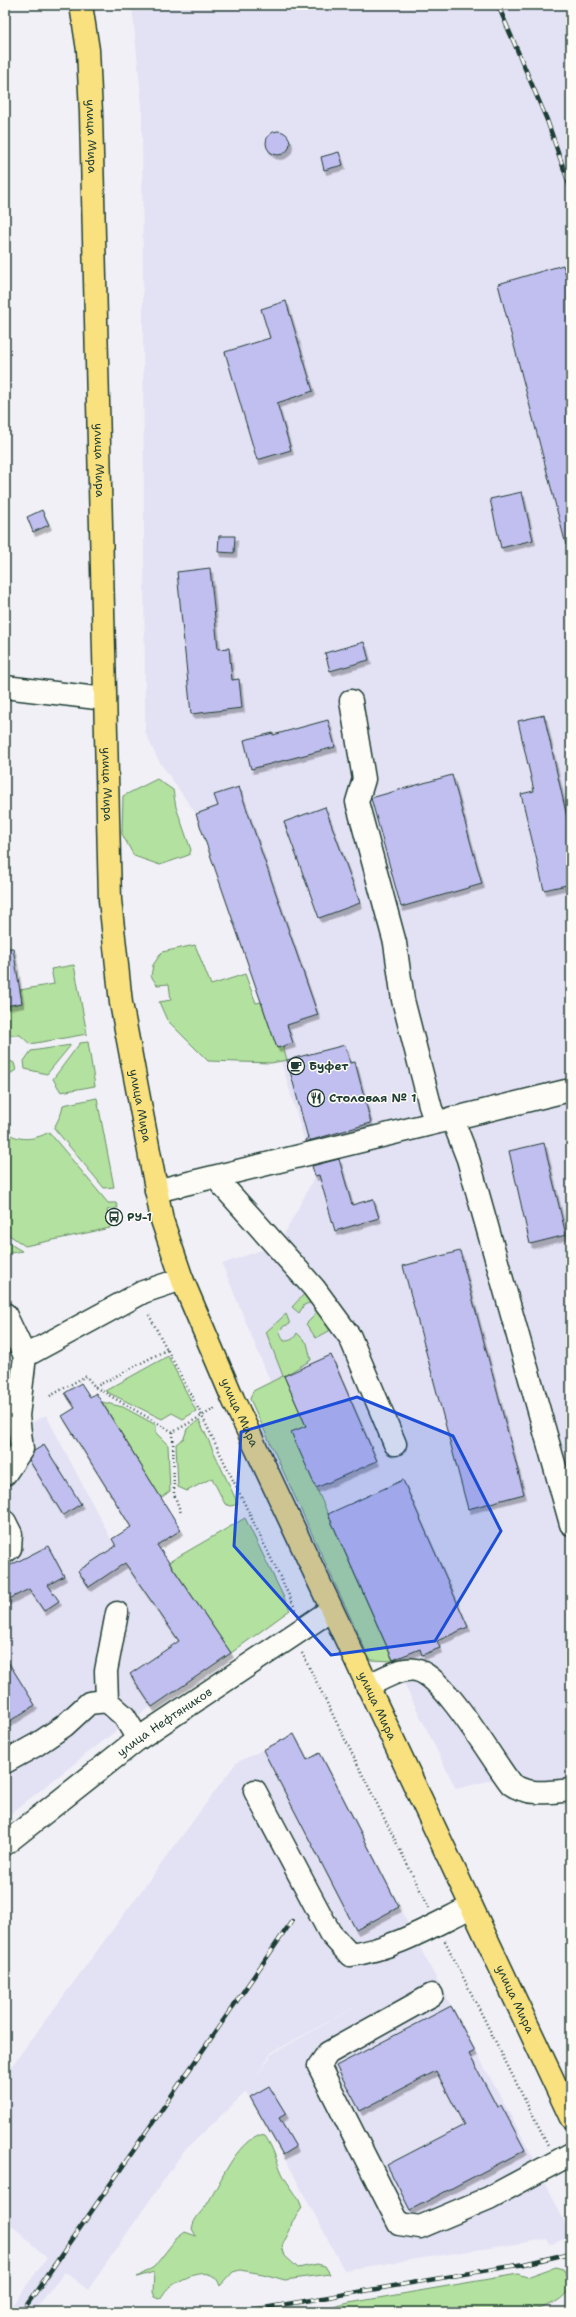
<svg xmlns="http://www.w3.org/2000/svg" width="576" height="2317" font-family="'Shantell Sans',sans-serif">
  <style>
    .built { fill: #e3e1f4; fill-rule: evenodd }
    .green { fill: #b3e19f; stroke: #698f6a }
    .building { fill: #c1bef0; stroke: #1f3d34; filter: url(#shadow) }
    .lines { fill: none; stroke-linecap: round; stroke-linejoin: round }
    .minor-casing { stroke: #1f3d34; stroke-width: 25 }
    .highway-casing { stroke: #1f3d34; stroke-width: 25 }
    .path { stroke: #1f3d34; stroke-width: 2.5; stroke-dasharray: 1 3; stroke-linecap: butt }
    .minor { stroke: #fdfcf7; stroke-width: 22 }
    .highway { stroke: #fae180; stroke-width: 22 }
    .rail-casing { stroke: #1f3d34; stroke-width: 4.5 }
    .rail { stroke: #fdfcf7; stroke-width: 3; stroke-dasharray: 9; stroke-linecap: butt }
    .marked { fill: #1d4ed8; fill-opacity: 0.2; stroke: #1d4ed8; stroke-width: 3; stroke-linejoin: round }
    .labels { text-anchor: middle; dominant-baseline: central; stroke-width: 3; stroke-linejoin: round; paint-order: stroke }
    .street-label { font-size: 12px; fill: #1f3d34; stroke: #fdfcf7 }
    .poi-label { font-size: 12px; font-weight: bold; fill: #1f3d34; stroke: #fdfcf7; text-anchor: start }
  </style>
  <defs>
    <filter id="shadow"><feDropShadow dx="2.5" dy="4.5" stdDeviation="0" flood-color="#0004"/></filter>
  </defs>
  <rect width="100%" height="100%" fill="#f1f0f6"/>
  <filter id="ink" filterUnits="userSpaceOnUse"><feTurbulence type="fractalNoise" baseFrequency=".025" numOctaves="2"/><feDisplacementMap in="SourceGraphic" scale="8" xChannelSelector="R" yChannelSelector="G"/><feConvolveMatrix kernelMatrix="1 2 1 2 8 2 1 2 1" color-interpolation-filters="sRGB"/></filter>
  <g filter="url(#ink)">
    <path class="built" d="M132,5H571V1797L508,1799L496,1779L456,1789L393,1661L291,1432L222,1264L279,1244L315,1176L277,1048L196,814L157,758L145,732L142,106Z
      M46,1415L111,1539L127,1565L157,1545L231,1653L121,1727L5,1818V1437Z
      M294,1734L307,1759L320,1753L429,1965L530,2151L566,2225L568,2237L550,2245L547,2239L344,2270L283,2155L246,2092L183,2152L88,2290L65,2272L33,2312H7L47,2258L5,2219V2075L236,1763ZM364,2002L272,2054L257,2076L271,2053Z"/>
    <path class="green" d="M157,779L173,790L176,807L191,850L189,855L160,865L134,856L122,834L123,796Z
      M195,945L211,985L245,974L256,1003L261,1002L277,1048L283,1046L287,1060L271,1063L208,1061L167,1020L159,1002L171,1000L169,984L157,985L151,976L153,965L162,952Z
      M74,965L87,1034L30,1044L20,1035H11L5,1040V1006L22,1003L20,990L54,984L51,969Z
      M88,1042L95,1086L61,1092L53,1079L80,1043Z
      M71,1045L47,1074L25,1069L24,1061L31,1051Z
      M5,1058L14,1063L16,1070L5,1077Z
      M97,1098L114,1187L104,1188L54,1128L61,1114L63,1105Z
      M5,1131C18,1142 35,1140 49,1132L108,1203H116L118,1208L107,1210L110,1228L25,1246L5,1232Z
      M5,1241L22,1251L5,1254Z
      M307,1291L331,1322L329,1331L316,1338L306,1324L315,1315L313,1305L309,1303L304,1305L299,1313L292,1307Z
      M286,1314L290,1324L284,1326L279,1331L284,1341C291,1341 294,1339 297,1333L307,1343L311,1360L284,1376L306,1426L292,1433L393,1661L370,1660L250,1399L253,1391L283,1376L266,1332Z
      M168,1356L196,1411L183,1419L172,1413L162,1419L105,1391Z
      M102,1402L123,1407L156,1425V1433L168,1445L170,1491L161,1498Z
      M199,1420L238,1504L231,1506L225,1504L212,1478L187,1491L178,1487L176,1444L184,1438L187,1429Z
      M245,1518L290,1610L231,1653L169,1562Z
      M258,2135L265,2136C273,2147 276,2160 282,2173C288,2186 298,2194 302,2208L292,2222L290,2230L282,2246L285,2256L298,2268L317,2264L325,2266L330,2274L285,2280L263,2274L240,2270L233,2272L220,2286C213,2263 184,2277 170,2287C166,2289 163,2295 160,2299L155,2297L153,2292L154,2272L137,2277L154,2267L176,2239L185,2232L196,2236L192,2229C194,2216 203,2212 209,2201C222,2179 235,2146 258,2135Z
      M555,2267L563,2269L569,2282V2290C558,2305 545,2306 529,2312H313L349,2303L518,2274L527,2277Z"/>
    <path class="building" d="M266 143a12 12 0 1 1 24 0a12 12 0 1 1-24 0Z
      M339,152L343,165L324,170L321,157Z
      M563,265L571,292V544L566,545L498,284Z
      M286,301L313,391L277,403L291,450L257,460L225,352L270,338L261,309Z
      M522,492L533,540L501,548L490,499Z
      M42,510L49,525L33,532L27,517Z
      M219,536H235L234,553L218,552Z
      M210,568L218,649L229,648L232,680L239,679L242,708L191,714L177,572Z
      M364,642L369,660L330,671L325,653Z
      M544,715L571,835V884L544,890L521,794L534,791L518,721Z
      M328,720L335,747L251,769L244,740L273,733V735Z
      M452,775L482,884L401,907L371,798Z
      M239,787L318,1015L287,1025L293,1043L277,1048L196,814L218,806L214,795Z
      M325,807L360,903L319,918L284,822Z
      M5,948H13L22,1003L5,1006Z
      M345,1045L350,1063L355,1062L371,1123L305,1142V1140L308,1138L287,1060Z
      M544,1143L566,1235L530,1244L509,1151Z
      M339,1159L352,1205L373,1199L379,1218L335,1231L319,1175L315,1176L312,1166Z
      M460,1251L524,1494L468,1509L403,1266Z
      M331,1355L377,1461L316,1488L291,1432L306,1426L284,1376Z
      M81,1383L90,1397L96,1393L181,1530L157,1545L231,1653L152,1707L130,1674L179,1641L125,1563L89,1587L78,1571L116,1546L112,1539L131,1527L62,1416L75,1408L65,1393Z
      M44,1445L81,1504L63,1515L29,1460L34,1451Z
      M403,1480L468,1627L437,1641L440,1648L422,1655L420,1649L393,1660L328,1514Z
      M48,1546L64,1576L48,1585L59,1601L44,1611L29,1589L5,1601V1568Z
      M5,1657L35,1705L5,1724Z
      M294,1734L307,1760L320,1753L399,1907L356,1930L263,1750Z
      M451,2006L475,2051L469,2054L497,2107L501,2105L525,2150L410,2210L387,2165L464,2125L436,2071L360,2111L336,2066Z
      M269,2086L286,2114L279,2118L296,2147L283,2155L250,2097Z"/>
    <g class="lines">
      <g class="minor-casing">
        <g id="minor">
          <path d="M5,687L105,699"/>
          <path d="M351,701L364,779L357,802L395,943L403,1000L431,1109L437,1122"/>
          <path d="M452,1118L468,1159L571,1524"/>
          <path d="M215,1177L314,1288L350,1337L395,1444"/>
          <path d="M156,1191L566,1091"/>
          <path d="M5,1314L25,1356L143,1292L182,1279"/>
          <path d="M5,1474L22,1449L18,1416L25,1356"/>
          <path d="M5,1522L11,1534L10,1548L5,1552"/>
          <path d="M367,1686C381,1680 400,1667 416,1670C445,1676 492,1760 511,1784C528,1796 550,1792 571,1790"/>
          <path d="M107,1701L106,1671L117,1613"/>
          <path d="M5,1762L36,1745L64,1726L89,1703L107,1701L124,1716L138,1739"/>
          <path d="M255,1791L330,1933L350,1955C394,1949 432,1926 471,1907"/>
          <path id="s1" d="M5,1844L138,1739L331,1610"/>
          <path d="M432,1995L328,2053L319,2066L399,2224L420,2227L489,2198L571,2154"/>
        </g>
      </g>
      <g class="highway-casing">
        <g id="highway">
          <path id="s2" d="M81,5L88,50L91,113L110,900L121,1003L162,1220L182,1279L233,1399L571,2118"/>
        </g>
      </g>
      <path class="path" d="M149,1315L202,1416L296,1610
        M95,1387L168,1349
        M50,1396L86,1376L95,1387L173,1432L216,1408
        M173,1432L174,1494L181,1513
        M302,1653L429,1908
        M445,1941L548,2146"/>
      <use href="#minor" class="minor"/>
      <use href="#highway" class="highway"/>
      <g class="rail-casing">
        <path id="rail" d="M498,5L547,120L571,190
          M22,2312L292,1921
          M240,2312L524,2264L571,2253"/>
      </g>
      <use href="#rail" class="rail"/>
    </g>
  </g>
  <path class="marked" d="M357,1397L453,1436L501,1531L435,1641L331,1655L234,1546L241,1432Z"/>
  <defs>
    <g id="cafe-ring" transform="scale(0.9)"><circle r="9.5" fill="#fdfcf7" stroke="#1f3d34" stroke-width="1.5"/><path d="M-5.5-4.5H6V0H3Q3 3.5 0 3.5H-2.5Q-5.5 3.5-5.5 0ZM3-3.2v2h1.7v-2ZM-6 4.5H4V6H-6Z" fill="#1f3d34"/></g>
    <g id="restaurant-ring" transform="scale(0.9)"><circle r="9.5" fill="#fdfcf7" stroke="#1f3d34" stroke-width="1.5"/><path d="M-5-6h1v4h1v-4h1v4h1v-4h1v5L-1.5 .5V6h-2V.5L-5-1ZM5-6V6H3V1.5H1.5Q1.5-4 5-6Z" fill="#1f3d34"/></g>
    <g id="bus-ring" transform="scale(0.9)"><circle r="9.5" fill="#fdfcf7" stroke="#1f3d34" stroke-width="1.5"/><path d="M-5-6H5V4H4V6H2V4H-2V6H-4V4H-5ZM-3.5-4V0h7V-4ZM-3.5 1.2v1.5H-2V1.2ZM2 1.2v1.5H3.5V1.2Z" fill="#1f3d34"/></g>
  </defs>
  <g fill-rule="evenodd">
    <use href="#cafe-ring" x="296" y="1066"/>
    <use href="#restaurant-ring" x="316" y="1098"/>
    <use href="#bus-ring" x="114" y="1217"/>
  </g>
  <g class="labels">
    <g class="street-label">
      <text stroke="none"><textPath href="#s2" startOffset="132">улица Мира</textPath></text>
      <text stroke="none"><textPath href="#s2" startOffset="456">улица Мира</textPath></text>
      <text stroke="none"><textPath href="#s2" startOffset="780">улица Мира</textPath></text>
      <text stroke="none"><textPath href="#s2" startOffset="1104">улица Мира</textPath></text>
      <text stroke="none"><textPath href="#s2" startOffset="1428">улица Мира</textPath></text>
      <text stroke="none"><textPath href="#s2" startOffset="1752">улица Мира</textPath></text>
      <text stroke="none"><textPath href="#s1" startOffset="201">улица Нефтяников</textPath></text>
      <text stroke="none"><textPath href="#s2" startOffset="2076">улица Мира</textPath></text>
    </g>
    <g class="poi-label">
      <text x="309" y="1066">Буфет</text>
      <text x="329" y="1098">Столовая № 1</text>
      <text x="127" y="1217">РУ-1</text>
    </g>
  </g>
  <rect width="576" height="2317" fill="none" stroke="#fdfcf7" stroke-width="20"/>
  <rect x="10" y="10" width="556" height="2297" fill="none" stroke="#1f3d34" stroke-width="1.5" filter="url(#ink)"/>
</svg>
